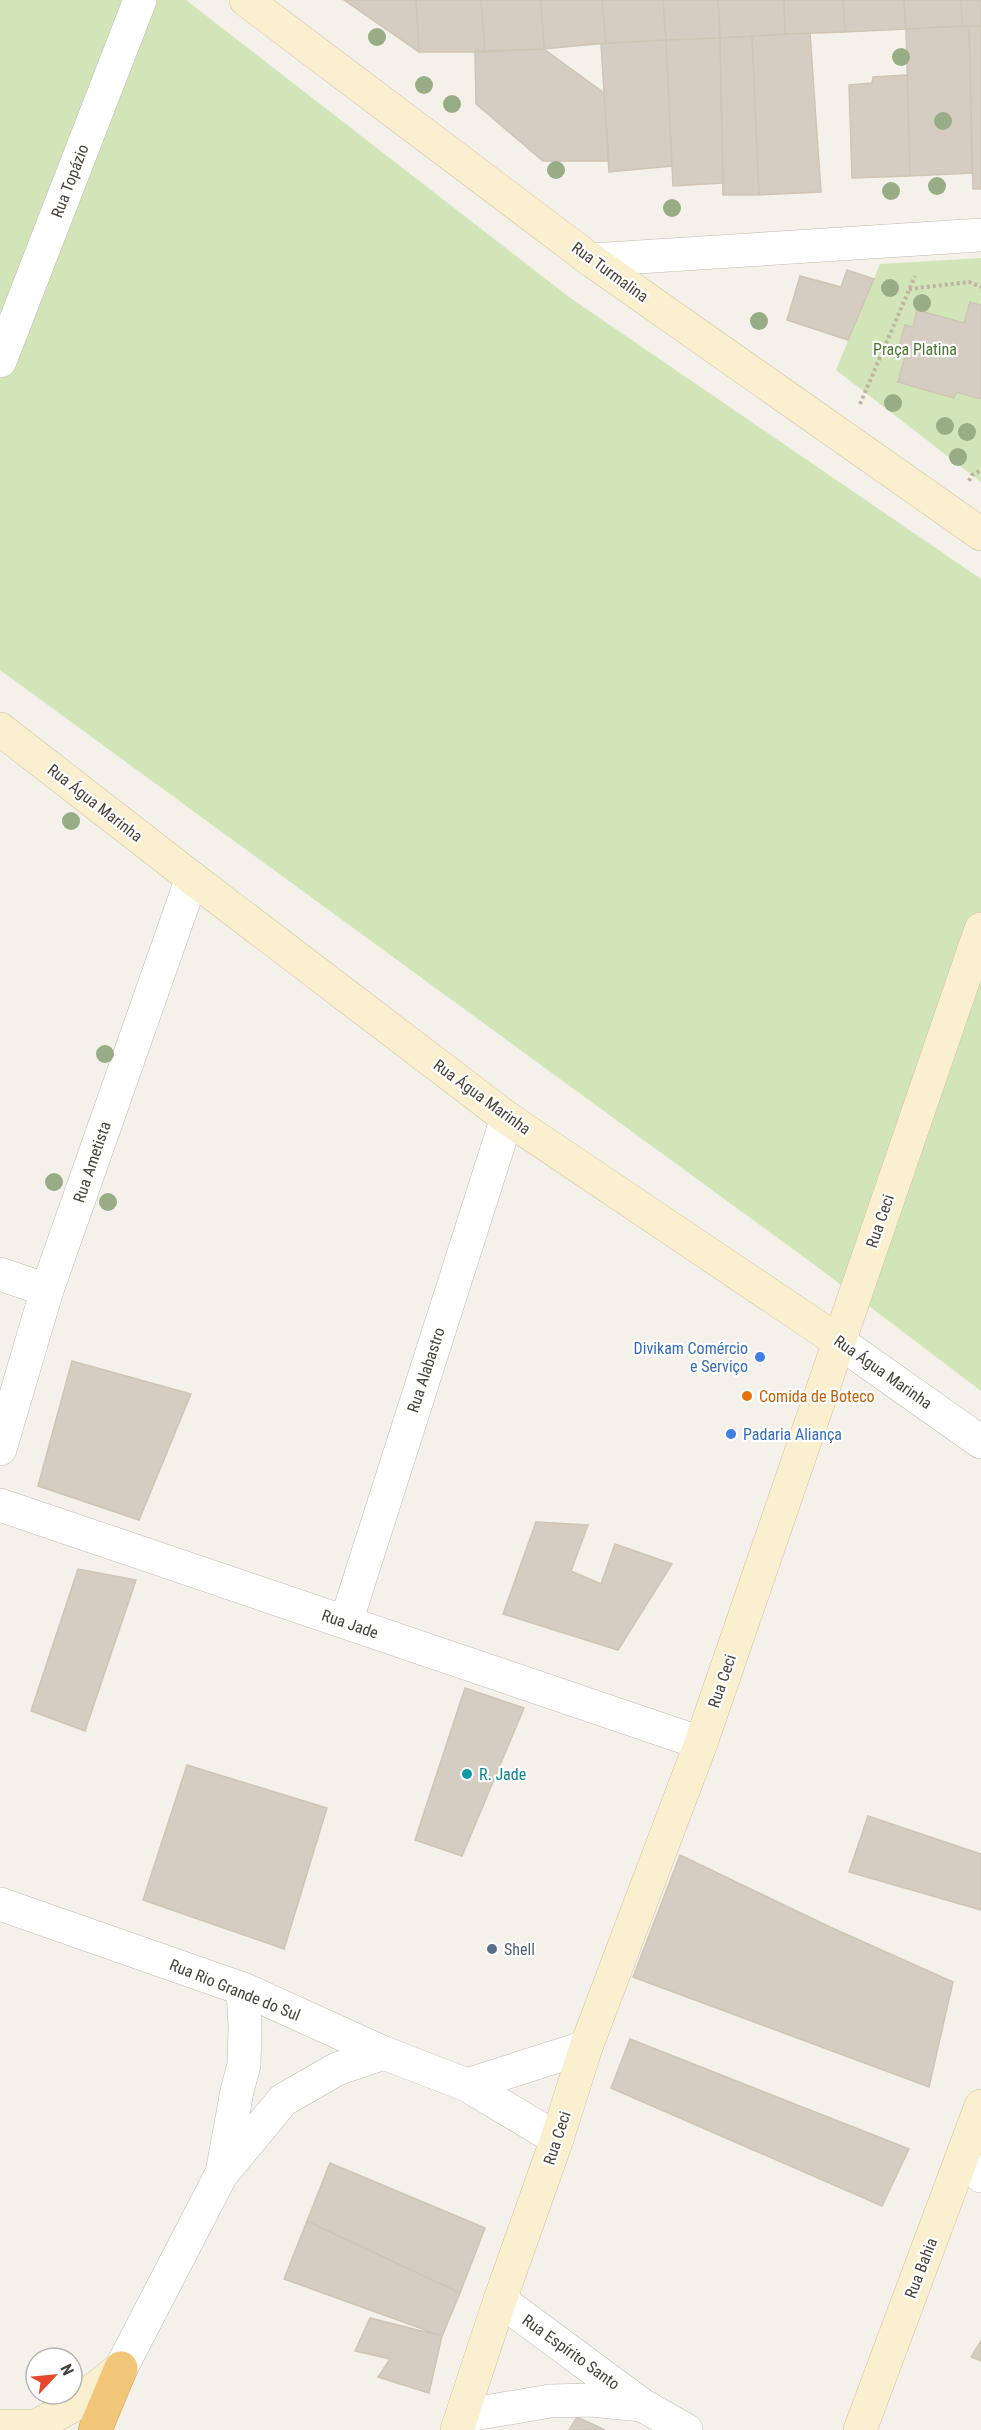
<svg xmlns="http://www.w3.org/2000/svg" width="981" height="2430" font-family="'Roboto Condensed',sans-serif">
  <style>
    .green { fill: #d2e5b8 }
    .building { fill: #d5cdc2; stroke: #cfc5b5; stroke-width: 1.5 }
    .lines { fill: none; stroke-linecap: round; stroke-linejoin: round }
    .street-casing { stroke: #bfb9af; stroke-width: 34 }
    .secondary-casing { stroke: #d0c29f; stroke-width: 34 }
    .highway-casing { stroke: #d19b49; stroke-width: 34 }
    .path { stroke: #c0b4a1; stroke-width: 4; stroke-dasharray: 3 3; stroke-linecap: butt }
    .street { stroke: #fff; stroke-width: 33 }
    .secondary { stroke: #faefcf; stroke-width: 33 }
    .highway { stroke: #f2c679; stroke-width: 33 }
    .tree { fill: #98ad85 }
    .shop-dot { fill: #3f7fe0; stroke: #fff; stroke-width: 2 }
    .food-dot { fill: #e8710a; stroke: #fff; stroke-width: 2 }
    .culture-dot { fill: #0f9aa8; stroke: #fff; stroke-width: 2 }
    .service-dot { fill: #5c6f8a; stroke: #fff; stroke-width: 2 }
    .labels { text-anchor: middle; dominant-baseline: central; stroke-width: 4.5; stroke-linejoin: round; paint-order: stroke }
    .street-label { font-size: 16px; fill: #48423a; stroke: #fff }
    .park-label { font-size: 16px; fill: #4d7631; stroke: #fff }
    .shop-label { font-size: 16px; fill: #366cbe; stroke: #fff; text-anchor: end }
    .food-label { font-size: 16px; fill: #c56008; stroke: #fff; text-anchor: start }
    .culture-label { font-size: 16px; fill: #0d838f; stroke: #fff; text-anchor: start }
    .service-label { font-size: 16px; fill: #4e5e75; stroke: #fff; text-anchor: start }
  </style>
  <rect width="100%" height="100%" fill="#f4f1eb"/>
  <path class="green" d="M0,0H186L569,297L981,579V1391L812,1263L0,670Z
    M981,258V482L836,370L880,264Z"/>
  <path class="building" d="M344,0H416L419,52Z
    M416,0H481L485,52H419Z
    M481,0H541L544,49L485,52Z
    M541,0H602L606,43L544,49Z
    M602,0H663L666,40L606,43Z
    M663,0H718L720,38L666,40Z
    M718,0H784L785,34L720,38Z
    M784,0H843L845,32L785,34Z
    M843,0H904L906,29L845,32Z
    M904,0H961L962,26L906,29Z
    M961,0H981V26H962Z
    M962,26H969L972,173L910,176L906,29Z
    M969,26H981V189H973Z
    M810,33L821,192L759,195L752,36Z
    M752,36L759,195H723L720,38Z
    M720,38L723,183L673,186L666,40Z
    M666,40L672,166L609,172L601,44Z
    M544,49L604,93L609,161H543L476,104L475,51Z
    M907,75L910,176L852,178L849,85L872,83L873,77Z
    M847,270L874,279L848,340L787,320L800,276L841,287Z
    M970,302L981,305V399L956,392L954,398L898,382L905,357L897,355L905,325L913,327L917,310L964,323Z
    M72,1361L191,1394L139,1520L38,1486Z
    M536,1522L588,1525L571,1571L601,1584L615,1544L672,1564L618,1650L503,1614Z
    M78,1569L136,1580L85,1731L31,1711Z
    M465,1688L524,1708L462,1856L415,1840Z
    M187,1765L327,1808L284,1949L143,1900Z
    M868,1816L981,1854V1910L849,1872Z
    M680,1855L830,1927L953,1982L929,2087L633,1977Z
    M630,2039L909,2149L882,2206L611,2088Z
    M330,2163L485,2228L460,2293L307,2221Z
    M307,2221L460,2293L442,2336L284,2279Z
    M370,2318L442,2336L429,2393L378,2377L390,2359L355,2351Z
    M981,2341V2361L971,2357Z
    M577,2417L605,2430H569Z"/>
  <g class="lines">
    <g class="street-casing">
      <path id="street" d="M591,260L981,235
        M0,361L140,0
        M0,1274L47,1290
        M838,1341L981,1442
        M0,1449L47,1290L192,878
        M0,1505L701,1743
        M346,1622L507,1118
        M0,1904L243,1989L384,2053L467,2085L557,2139
        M467,2085L586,2047
        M961,2161L981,2176
        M222,2173L237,2091L244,2065L245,2027L243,1989
        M500,2300L642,2405L686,2430
        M121,2368L221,2175L283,2100L337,2069L384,2053
        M462,2416L550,2401L591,2400L642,2405"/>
    </g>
    <g class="secondary-casing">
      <path id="secondary" d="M246,0L591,260L981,534
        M0,729L192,878L507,1118L838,1341
        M0,2426H37L77,2403L121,2368
        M457,2430L500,2300L557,2139L586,2047L701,1743L981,929
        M860,2430L981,2106"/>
    </g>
    <g class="highway-casing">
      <path id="highway" d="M95,2430L121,2368"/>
    </g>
    <path class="path" d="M909,289L969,282L981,287
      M860,404L915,276
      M969,481L972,475L981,470"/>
    <use href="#street" class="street"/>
    <use href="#secondary" class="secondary"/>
    <use href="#highway" class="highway"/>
  </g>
  <g class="tree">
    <circle cx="377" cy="37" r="9"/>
    <circle cx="901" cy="57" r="9"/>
    <circle cx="424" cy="85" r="9"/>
    <circle cx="452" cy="104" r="9"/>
    <circle cx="943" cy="121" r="9"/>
    <circle cx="556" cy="170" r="9"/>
    <circle cx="937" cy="186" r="9"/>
    <circle cx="891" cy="191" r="9"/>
    <circle cx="672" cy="208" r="9"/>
    <circle cx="890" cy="288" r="9"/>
    <circle cx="922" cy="303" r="9"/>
    <circle cx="759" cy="321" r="9"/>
    <circle cx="893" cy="403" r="9"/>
    <circle cx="945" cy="426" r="9"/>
    <circle cx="967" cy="432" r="9"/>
    <circle cx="958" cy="457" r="9"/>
    <circle cx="71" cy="821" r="9"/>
    <circle cx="105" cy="1054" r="9"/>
    <circle cx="54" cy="1182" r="9"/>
    <circle cx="108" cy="1202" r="9"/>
  </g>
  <g class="shop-dot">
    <circle cx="760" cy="1357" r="6"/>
    <circle cx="731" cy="1434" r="6"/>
  </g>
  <circle class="food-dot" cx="747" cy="1396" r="6"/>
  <circle class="culture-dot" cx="467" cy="1774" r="6"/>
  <circle class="service-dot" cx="492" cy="1949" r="6"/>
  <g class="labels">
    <g class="street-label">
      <text transform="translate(70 181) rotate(-69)">Rua Topázio</text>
      <text transform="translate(610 272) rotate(36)">Rua Turmalina</text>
      <text transform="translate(95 803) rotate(38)">Rua Água Marinha</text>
      <text transform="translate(482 1097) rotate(36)">Rua Água Marinha</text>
      <text transform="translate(92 1162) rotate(-71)">Rua Ametista</text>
      <text transform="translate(880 1221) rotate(-71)">Rua Ceci</text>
      <text transform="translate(426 1370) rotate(-72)">Rua Alabastro</text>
      <text transform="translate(883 1372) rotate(35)">Rua Água Marinha</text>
      <text transform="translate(350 1624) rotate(19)">Rua Jade</text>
      <text transform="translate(722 1681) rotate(-71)">Rua Ceci</text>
      <text transform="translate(235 1990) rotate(22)">Rua Rio Grande do Sul</text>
      <text transform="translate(557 2138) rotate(-72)">Rua Ceci</text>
      <text transform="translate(921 2268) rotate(-69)">Rua Bahia</text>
      <text transform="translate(571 2352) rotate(36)">Rua Espírito Santo</text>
    </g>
    <g class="park-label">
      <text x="915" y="349">Praça Platina</text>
    </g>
    <g class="shop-label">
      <text x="748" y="1348">Divikam Comércio<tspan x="748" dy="18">e Serviço</tspan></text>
      <text x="743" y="1434" text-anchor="start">Padaria Aliança</text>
    </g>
    <g class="food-label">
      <text x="759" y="1396">Comida de Boteco</text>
    </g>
    <g class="culture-label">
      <text x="479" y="1774">R. Jade</text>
    </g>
    <g class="service-label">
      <text x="504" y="1949">Shell</text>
    </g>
  </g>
  <g transform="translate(54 2376) rotate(64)"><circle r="28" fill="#ffffff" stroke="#b6b3b0" stroke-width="1.5"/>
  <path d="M0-4.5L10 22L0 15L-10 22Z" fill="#e8462f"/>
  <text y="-9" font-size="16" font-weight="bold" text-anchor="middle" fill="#48423a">N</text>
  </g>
</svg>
